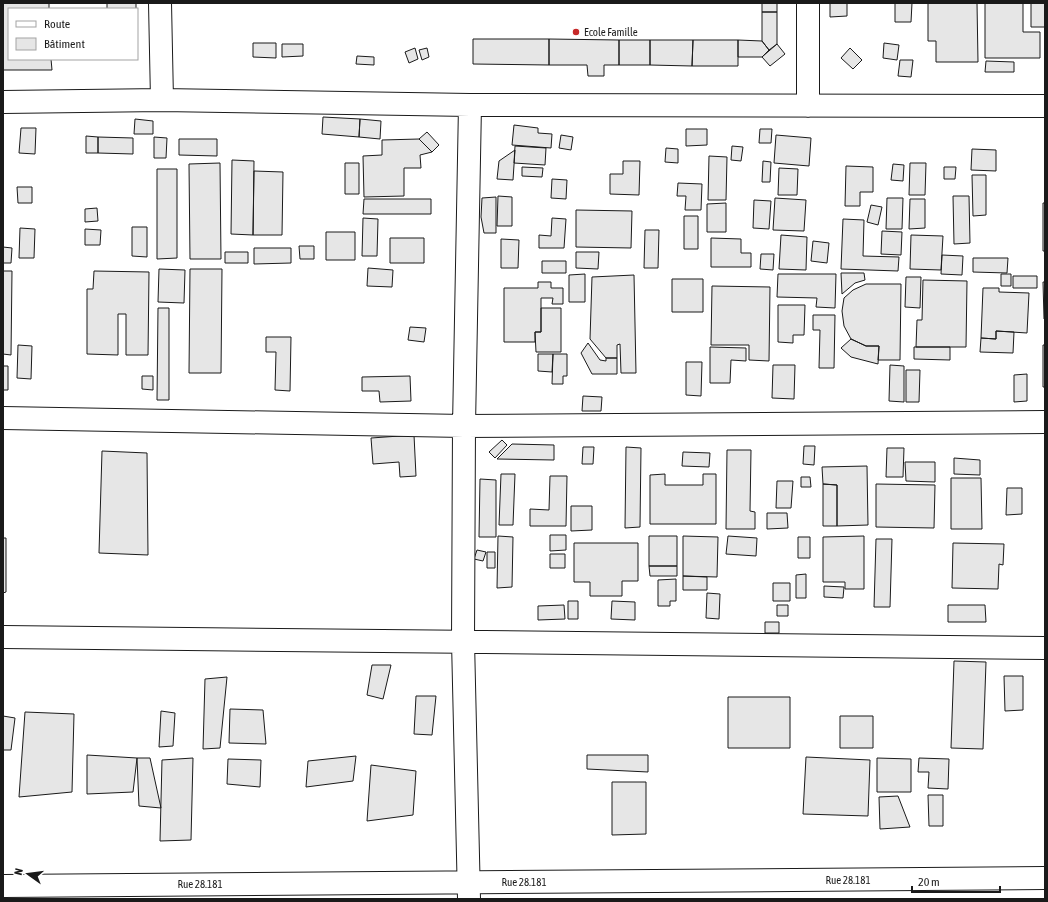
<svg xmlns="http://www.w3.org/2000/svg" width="1048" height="902" font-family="'Asap Condensed',sans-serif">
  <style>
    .building { fill: #e6e6e6; stroke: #1a1a1a }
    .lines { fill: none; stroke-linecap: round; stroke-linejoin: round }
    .street-casing { stroke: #1a1a1a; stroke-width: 24 }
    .street { stroke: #fff; stroke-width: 22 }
    .poi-dot { fill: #c62828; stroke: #fff; stroke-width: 1.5 }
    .labels { text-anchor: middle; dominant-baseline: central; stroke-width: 3; stroke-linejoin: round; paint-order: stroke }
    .poi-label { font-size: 11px; fill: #1a1a1a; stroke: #fff; text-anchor: start }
    .street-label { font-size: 11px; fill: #1a1a1a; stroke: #fff }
  </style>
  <rect width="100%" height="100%" fill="#fff"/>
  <path class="building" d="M3,3H49V9H9V59H51L52,70H3Z
    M107,3H136V9H107Z
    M762,3H777V12H762Z
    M830,3H847V16L830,17Z
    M895,3H912L911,22H895Z
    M928,3H977L978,62H936V41H928Z
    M985,3H1023V32H1040V58H985Z
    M1031,3H1045V27H1031Z
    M762,12H777V44L769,50L762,41Z
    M473,39H549V65L473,64Z
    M549,39L619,40V65H604V76H588L587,65H549Z
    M619,40H650V65H619Z
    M650,40H693L692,66L650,65Z
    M693,40H738V66H692Z
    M738,40L762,41L769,50L762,57H738Z
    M253,43H276V58L253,57Z
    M884,43L899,45L897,60L883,58Z
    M282,44H303V56L282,57Z
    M777,44L785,54L770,66L762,57Z
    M415,48L418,59L409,63L405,52Z
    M427,48L429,57L422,60L419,50Z
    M850,48L862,60L853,69L841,58Z
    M357,56L374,57V65L356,64Z
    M900,60H913L911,77L898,76Z
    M986,61L1014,62V72H985Z
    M323,117L360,119L359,137L322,134Z
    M135,119L153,121V134H134Z
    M360,119L381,121L380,139L359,137Z
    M514,125L538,128V133L552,134L551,148L512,145Z
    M21,128H36L35,154L19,153Z
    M686,129H707V145L686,146Z
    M760,129H772L771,143H759Z
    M427,132L439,145L432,152L419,139Z
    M561,135L573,137L571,150L559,148Z
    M776,135L811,138L809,166L774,163Z
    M86,136L98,137V153H86Z
    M98,137L133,138V154L98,153Z
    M154,137L167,138L166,158H154Z
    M179,139H217V156L179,155Z
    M419,139L432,152L420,155L421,168H404V196L364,197L363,156L382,155V140Z
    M515,146L546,148L545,165L514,163Z
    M732,146L743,147L741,161L731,160Z
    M666,148L678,149V163L665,162Z
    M972,149L996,150V171L971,170Z
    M515,150L513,180L497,179L499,161Z
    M709,156L727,157L726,200H708Z
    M232,160L254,161L253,235L231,234Z
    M623,161H640L639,195L610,194V174H623Z
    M763,161L771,162L770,182H762Z
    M220,163L221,259H190L189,164Z
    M345,163H359V194H345Z
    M910,163H926L925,195H909Z
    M893,164L904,165L903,181L891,180Z
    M846,166L873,167V192H860V206H845Z
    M522,167L543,168L542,177L522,176Z
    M944,167H956L955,179H944Z
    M779,168L798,169L797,195H778Z
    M157,169H177V258L157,259Z
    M254,171L283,172L282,235H253Z
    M972,175H986V215L973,216Z
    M552,179L567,180L566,199L551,198Z
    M678,183L702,184L701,210H685L686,196H677Z
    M17,187H32V203H18Z
    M498,196L512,197V226H497Z
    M953,196H969L970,243L954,244Z
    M496,197V233H484L481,217L482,198Z
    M775,198L806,200L804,231L773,230Z
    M887,198H903L902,229H886Z
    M364,199H431V214H363Z
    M910,199H925V228L909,229Z
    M754,200L771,201L769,229L753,228Z
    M726,203V232H707V204Z
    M1043,203H1045V251H1043Z
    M871,205L882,207L878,225L867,222Z
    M97,208L98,221L85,222V209Z
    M576,210L632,211L631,248L576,247Z
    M684,216H698V249H684Z
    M363,218L378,219L377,256H362Z
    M552,218L566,219L564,248H539V235L551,236Z
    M843,219L864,220L863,256L899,257L898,271L841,269Z
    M132,227H147V257L132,256Z
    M20,228L35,229L34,258H19Z
    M85,229L101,230L100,245H85Z
    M645,230H659L658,268H644Z
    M882,231L902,232L901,255L881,254Z
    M326,232H355V260H326Z
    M781,235L807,237L806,270L779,269Z
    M911,235L943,236L941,270L910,269Z
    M390,238H424V263H390Z
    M711,238L741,239V253H751V267H711Z
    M501,239L519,240L518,268H501Z
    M813,241L829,243L827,263L811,261Z
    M299,246H314V259H300Z
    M3,247L12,248L11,263H3Z
    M254,248H291V263L254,264Z
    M225,252H248V263H225Z
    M576,252H599L598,269L576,268Z
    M761,254H774L773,270L760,269Z
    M942,255L963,256L962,275L941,274Z
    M973,258H1008L1007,273L973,272Z
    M542,261H566V273H542Z
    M368,268L393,270L392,287L367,286Z
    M159,269L185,270L184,303L158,302Z
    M190,269H222L221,373H189Z
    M3,271H12L11,355L3,354Z
    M94,271L149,272L148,355H126V314H118V355L87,354V289H93Z
    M841,273H864L865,280L855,283L842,294Z
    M585,274V302H569V275Z
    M778,274H836L835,308L816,307L817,298L777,297Z
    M1001,274H1011V286H1001Z
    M634,275L636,373H621L620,344L617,345V358H606L590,339L592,277Z
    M1013,276H1037V288H1013Z
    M906,277H921L920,308L905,307Z
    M672,279H703V312H672Z
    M923,280L967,281L966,347H916L917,320H922Z
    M538,282H551V288H563V304H552L553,298H541V332H535V342H504V288H538Z
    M1043,282H1045V319H1044Z
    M866,284H901L900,360H878L879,346H866L851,339L844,326L842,311L844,298L853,290Z
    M712,286L770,287L769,361L749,360V345H711Z
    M983,288H999V292L1029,293L1027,333L996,331V339L981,338Z
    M778,305H805L804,335H793V343L778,342Z
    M158,308H169V400H157Z
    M541,308H561V352H536L535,332H541Z
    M813,315H835L834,368H819L820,330H813Z
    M410,327L426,328L424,342L408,340Z
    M996,331L1014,332L1013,353L980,352L981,338L996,339Z
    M266,337H291L290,391L275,390L276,352H266Z
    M851,339L866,346H879L878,364L851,357L841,348Z
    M588,343L600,360L606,361V358H617V374H592L581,353Z
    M18,345L32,346L31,379L17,378Z
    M1043,345H1045V387H1043Z
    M710,347L746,348V361L731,360L730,383H710Z
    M914,347H950V360L914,359Z
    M538,354H553L552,372L538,371Z
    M553,354H567V376H563V384H552Z
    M686,362H702L701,396L686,395Z
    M773,365H795L794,399L772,398Z
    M890,365L904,366V402L889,401Z
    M3,366H8V390H3Z
    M906,370H920L919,402H906Z
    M1027,374V401L1014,402V375Z
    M142,376H153V390L142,389Z
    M410,376L411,401L380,402L379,391H362V377Z
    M583,396L602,397L601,411H582Z
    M414,435L416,476L400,477L399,462L373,464L371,438Z
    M502,440L507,445L495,458L489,452Z
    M512,444L554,445V460L497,459Z
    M804,446H815L814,465L803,464Z
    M583,447H594L593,464H582Z
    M626,447L641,448L640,527L625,528Z
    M887,448H904L903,477H886Z
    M727,450H751L750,511L755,512V529H726Z
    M102,451L147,453L148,555L99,553Z
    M683,452L710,453L709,467L682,466Z
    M954,458L980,460V475L954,474Z
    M905,462H935V482L906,481Z
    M867,466L868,525L837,526V485L823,484L822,467Z
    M501,474H515L513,525H499Z
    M665,474V485H703V474H716V524H650V475Z
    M550,476H567L566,526H530V509L549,510Z
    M801,477H810L811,487H801Z
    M951,478H981L982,529H951Z
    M480,479L496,480V537H479Z
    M777,481H793L791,508H776Z
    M823,484L837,485V526H823Z
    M876,484L935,485L934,528L876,527Z
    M1007,488H1022V514L1006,515Z
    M571,506H592V530L571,531Z
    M767,513H787L788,528L767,529Z
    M550,535H566V550L550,551Z
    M498,536L513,537L512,587L497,588Z
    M649,536H677V566H649Z
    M683,536L718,537L717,577L683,576Z
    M728,536L757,538L756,556L726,554Z
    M864,536V589H845V582H823V537Z
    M798,537H810V558H798Z
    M3,538H6V592L3,593Z
    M876,539H892L890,607H874Z
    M574,543H638V581H622V596H590V582H574Z
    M953,543L1004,544L1003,565L999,564L998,589L952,588Z
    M477,550L486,552L483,561L474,559Z
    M487,552H495V568H487Z
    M550,554H565V568H550Z
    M649,566H677V576H650Z
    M806,574V598H796V575Z
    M683,576L707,577V590H683Z
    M676,579V601H670V606H658V580Z
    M773,583H790V601H773Z
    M824,586L844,587L843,598L824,597Z
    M707,593L720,594L719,619L706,618Z
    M568,601H578V619H568Z
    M612,601L635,602V620L611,619Z
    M564,605L565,619L538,620V606Z
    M777,605H788V616H777Z
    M948,605H985L986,622H948Z
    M765,622H779V633H765Z
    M954,661L986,662L983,749L951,748Z
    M372,665H391L383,699L367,695Z
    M1004,676H1023V710L1005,711Z
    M227,677L220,748L203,749L205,679Z
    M416,696H436L432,735L414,734Z
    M728,697H790V748H728Z
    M230,709L263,710L266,744L229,743Z
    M161,711L175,713L173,746L159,747Z
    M25,712L74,714L72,792L19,797Z
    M3,716L15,718L11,750H3Z
    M840,716H873V748H840Z
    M87,755L137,758L133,792L87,794Z
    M587,755H648V772L587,769Z
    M356,756L353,781L306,787L308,761Z
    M806,757L870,760L868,816L803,814Z
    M137,758H150L161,808L139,806Z
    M193,758L191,840L160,841L162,760Z
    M877,758L911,759V792H877Z
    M919,758L949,759L948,789L928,788L929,772H918Z
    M228,759L261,760L260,787L227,784Z
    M371,765L416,771L413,815L367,821Z
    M612,782H646V834L612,835Z
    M928,795H943V826H929Z
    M898,796L910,827L880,829L879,797Z"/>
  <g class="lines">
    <g class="street-casing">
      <path id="street" d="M160,3L162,100
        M808,3V106
        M3,102L162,100L470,105L1045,106
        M3,418L464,426L1045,422
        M3,637L1045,648
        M3,886L1045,878
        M469,899L463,641L464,426L470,105"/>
    </g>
    <use href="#street" class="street"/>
  </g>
  <circle class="poi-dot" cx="576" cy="32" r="4"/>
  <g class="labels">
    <g class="poi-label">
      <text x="584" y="32">Ecole Famille</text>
    </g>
    <g class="street-label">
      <text x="848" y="880">Rue 28.181</text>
      <text x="524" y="882">Rue 28.181</text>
      <text x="200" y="884">Rue 28.181</text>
    </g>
  </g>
  <rect width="1048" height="902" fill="none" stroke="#1a1a1a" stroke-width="8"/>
  <rect x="8" y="8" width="130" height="52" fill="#ffffff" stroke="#a3a3a3"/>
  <rect x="16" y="21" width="20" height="6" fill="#ffffff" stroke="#a3a3a3"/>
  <text x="44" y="28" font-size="12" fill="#1a1a1a">Route</text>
  <rect x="16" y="38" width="20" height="12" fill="#e6e6e6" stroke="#a3a3a3"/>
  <text x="44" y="48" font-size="12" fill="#1a1a1a">Bâtiment</text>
  <g transform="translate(28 874) rotate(284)" stroke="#ffffff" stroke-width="3" paint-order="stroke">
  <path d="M0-3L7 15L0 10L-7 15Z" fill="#1a1a1a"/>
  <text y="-6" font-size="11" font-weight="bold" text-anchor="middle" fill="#1a1a1a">N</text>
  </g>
  <path d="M912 886v6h88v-6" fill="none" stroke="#1a1a1a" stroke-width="2"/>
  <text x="918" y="886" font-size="12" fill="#1a1a1a" stroke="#ffffff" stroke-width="3" paint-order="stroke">20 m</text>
</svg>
